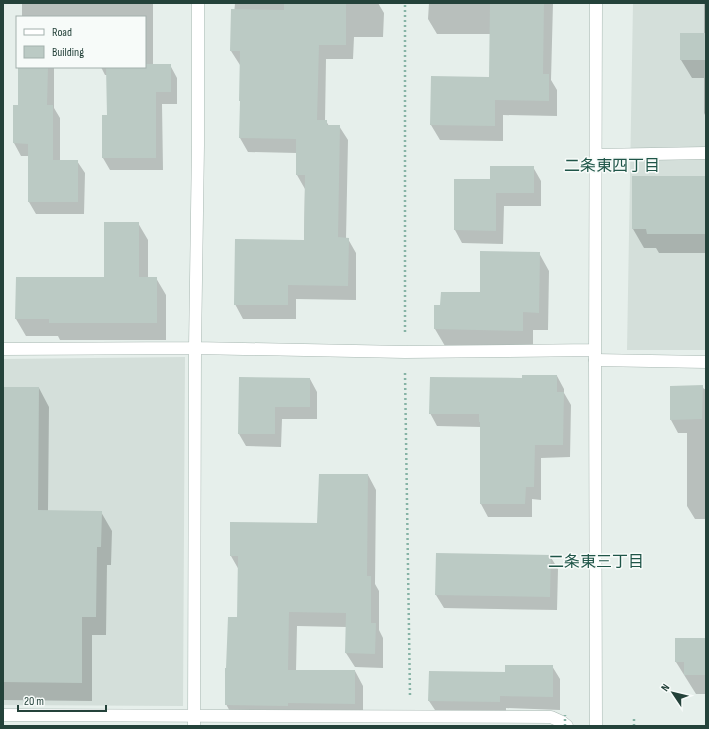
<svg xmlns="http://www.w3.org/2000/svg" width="709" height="729" font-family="'Sofia Sans Condensed','Noto Sans JP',sans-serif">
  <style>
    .built { fill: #d4dfda }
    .shadow { fill: #0003 }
    .building { fill: #bbcac4 }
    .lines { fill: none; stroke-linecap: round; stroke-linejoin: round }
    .service-casing { stroke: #a8b8b2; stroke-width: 13 }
    .minor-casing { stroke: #a8b8b2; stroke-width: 13 }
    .tertiary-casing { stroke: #a8b8b2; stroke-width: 13 }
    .path { stroke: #86b3a5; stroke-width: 2.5; stroke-dasharray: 2 3; stroke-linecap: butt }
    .service { stroke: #fff; stroke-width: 12 }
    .minor { stroke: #fff; stroke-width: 12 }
    .tertiary { stroke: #fff; stroke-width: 12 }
    .path-bridge { stroke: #86b3a5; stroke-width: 2.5; stroke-dasharray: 2 3; stroke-linecap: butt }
    .labels { text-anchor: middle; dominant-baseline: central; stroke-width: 3; stroke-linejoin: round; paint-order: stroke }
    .neighbourhood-label { font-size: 16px; fill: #1f5548; stroke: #f7fbf9 }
  </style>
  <rect width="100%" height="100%" fill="#e6efeb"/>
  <path class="built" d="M633,3H706V350H627Z
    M185,357L183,706L3,705V359Z"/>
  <path class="shadow" d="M22,3H153V65H170L177,78V104H162L163,170H110L103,158V116H108L107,75H105L101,67H145V17H22Z
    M235,3H378L384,13L383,37H354L353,59H326L325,121H326L329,126H339L348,140L346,239H348L356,253V300L296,299V319H243L235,304L304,241L305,189L297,175V153L248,152L240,138V65L231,51Z
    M429,3H553L551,80L557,90V116L503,115V141L440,140L431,125L432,77L490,78L491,34H437L428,19Z
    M704,3H706V117L704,113V78H692L681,60L704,34Z
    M19,67H54V108L60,118V161H77L85,173L84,214H36L29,202V156H21L14,143V106H19Z
    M533,167L541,181V206H504L503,244L462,243L455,230L491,180Z
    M706,177V253H659L656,248H644L633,229Z
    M138,223L148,240V278H156L166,295V340H60L58,336H26L16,319L105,278Z
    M539,253L549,271L548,330H533V349L445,346L435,329L441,306L481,293Z
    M557,376L564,389V393L571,405L570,457L541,458V500L532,499V517H488L481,504V427L437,426L430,413L523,379Z
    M310,379L317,392V419H282L281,447L246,446L239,434Z
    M702,386L704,389H706V519H695L687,506V433H678L671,420Z
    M3,388H39L49,407L48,511L101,512L112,531L111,565H107L106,635H92V701L3,700Z
    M368,475L376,490L375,584L379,591V630L383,638V668L355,667L346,653L347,627L297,626L296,671H355L363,686V718L234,719L226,704L238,618L239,570L231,556L318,524Z
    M437,554L550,556L558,569L557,610L444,608L436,595Z
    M676,639H706V694H696L676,662Z
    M552,666L560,679V710L506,708V714L437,713L429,701L506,673Z"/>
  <path class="building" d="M284,3H346V45H319L317,120H327V125H340L338,237L349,238L348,286L288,285V305H234L235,239L304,240L305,175H296V139L239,138L240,101H239L240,51H230L231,9L284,10Z
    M490,3H544L543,74H549V101L495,100V126L430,125L431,76L489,77Z
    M680,33H706V60H680Z
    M145,64H171V92H156V158H102V115H107L106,67H145Z
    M18,67H48L47,105H53V160H78V202H28V144L13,143V105H18Z
    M490,166H534V193H496V231L454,230V179H490Z
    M632,176H706V234H647L646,229H632Z
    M104,222H139V277H157V323H49V319H15L16,277H104Z
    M480,251L540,252L539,313L523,312V331L434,329V305H440L441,292H480Z
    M522,375H557V392H564L563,445H535L534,487H526L525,504H480V422H479V414H429L430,377L522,378Z
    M239,377L310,378V407H275V434H238Z
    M703,385L702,419L670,420V386Z
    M3,387H39L38,510L102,511L101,547H97L96,617H82V683L3,682Z
    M319,474H368L367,576H371V623H376L375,654L345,653L346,613L289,612L288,670H355V704L288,703V706L225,705V668H226L228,617H237L238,556H230V522L317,523Z
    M436,553L551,555L550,597L435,595Z
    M675,638H706V675H684V662H675Z
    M505,665H553V697L500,696V702L428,701L429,671L505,672Z"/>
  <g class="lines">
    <g class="service-casing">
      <path id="service" d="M596,155L706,153"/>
    </g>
    <g class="minor-casing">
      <path id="minor" d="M595,360L706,362
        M3,715L551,717L562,722L567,726"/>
    </g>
    <g class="tertiary-casing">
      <path id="tertiary" d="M596,3L595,360L596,726
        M3,349L195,348L405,352L595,350
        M194,725L195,348L198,145V3"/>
    </g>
    <path class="path" d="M405,332V3
      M405,373L410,696
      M634,726V717"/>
    <use href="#service" class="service"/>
    <use href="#minor" class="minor"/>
    <use href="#tertiary" class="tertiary"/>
    <path class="path-bridge" d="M565,726V715"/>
  </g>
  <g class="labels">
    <g class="neighbourhood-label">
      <text x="612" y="166">二条東四丁目</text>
      <text x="596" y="562">二条東三丁目</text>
    </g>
  </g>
  <rect width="709" height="729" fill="none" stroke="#24423a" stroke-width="8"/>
  <rect x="16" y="16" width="130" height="52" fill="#f7fbf9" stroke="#a3b1ad"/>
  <rect x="24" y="29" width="20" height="6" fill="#ffffff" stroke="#a3b1ad"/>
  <text x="52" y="36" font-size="12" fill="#24423a">Road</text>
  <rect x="24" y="46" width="20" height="12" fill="#bbcac4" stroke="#a3b1ad"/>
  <text x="52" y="56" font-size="12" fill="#24423a">Building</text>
  <g transform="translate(673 693) rotate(305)" stroke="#f7fbf9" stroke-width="3" paint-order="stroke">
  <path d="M0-3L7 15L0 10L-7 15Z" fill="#24423a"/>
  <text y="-6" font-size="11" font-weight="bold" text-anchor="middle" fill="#24423a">N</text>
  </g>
  <path d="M18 705v6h88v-6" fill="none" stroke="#24423a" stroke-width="2"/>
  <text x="24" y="705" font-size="12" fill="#24423a" stroke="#f7fbf9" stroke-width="3" paint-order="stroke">20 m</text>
</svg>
